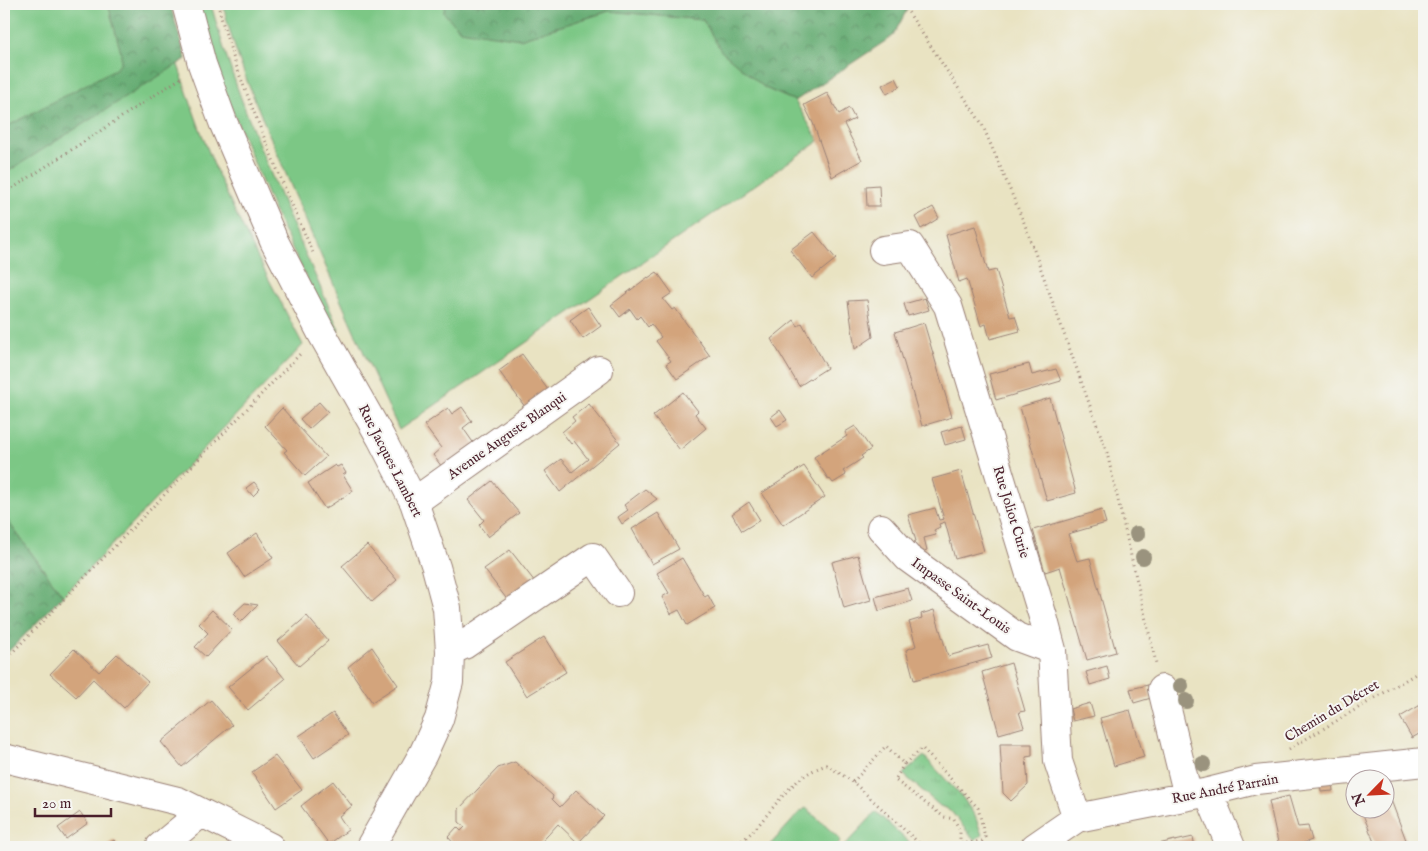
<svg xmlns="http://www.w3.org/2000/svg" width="1428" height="851" font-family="'IM FELL English',serif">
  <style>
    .green { fill: #7cc785; stroke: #637358 }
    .forest { fill: url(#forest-crowns); stroke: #58664e }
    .park { fill: url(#park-tufts); stroke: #637358 }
    .building { fill: #d3a47c }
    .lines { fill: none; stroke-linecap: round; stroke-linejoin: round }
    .minor-casing { stroke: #9a8176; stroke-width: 30 }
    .path { stroke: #9a8176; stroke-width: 3; stroke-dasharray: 1 4; stroke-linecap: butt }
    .minor { stroke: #fff; stroke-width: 28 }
    .tree { fill: #9a937e }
    .labels { text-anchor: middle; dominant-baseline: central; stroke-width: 4; stroke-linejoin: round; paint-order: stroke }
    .street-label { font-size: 14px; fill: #4a1f2b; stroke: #f6f6f2 }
  </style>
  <defs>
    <pattern id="forest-crowns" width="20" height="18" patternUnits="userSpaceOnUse" patternTransform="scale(1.25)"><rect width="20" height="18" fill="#65ac72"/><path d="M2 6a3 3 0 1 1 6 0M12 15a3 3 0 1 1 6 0" fill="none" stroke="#558b5e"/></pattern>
    <pattern id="park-tufts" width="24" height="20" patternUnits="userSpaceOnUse" patternTransform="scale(1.25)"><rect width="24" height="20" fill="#7cc785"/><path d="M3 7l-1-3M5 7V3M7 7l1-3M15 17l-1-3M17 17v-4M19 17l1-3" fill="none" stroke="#6daa73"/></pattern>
  </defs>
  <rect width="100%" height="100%" fill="#f6f6f2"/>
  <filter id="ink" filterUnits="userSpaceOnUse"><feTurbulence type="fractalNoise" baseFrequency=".02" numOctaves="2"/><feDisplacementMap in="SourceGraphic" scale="10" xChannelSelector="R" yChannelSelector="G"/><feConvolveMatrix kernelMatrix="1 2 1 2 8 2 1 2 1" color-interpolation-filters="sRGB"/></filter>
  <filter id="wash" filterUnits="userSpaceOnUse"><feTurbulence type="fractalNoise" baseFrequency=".0096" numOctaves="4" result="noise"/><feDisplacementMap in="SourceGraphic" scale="20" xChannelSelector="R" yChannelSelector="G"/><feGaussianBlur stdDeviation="1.12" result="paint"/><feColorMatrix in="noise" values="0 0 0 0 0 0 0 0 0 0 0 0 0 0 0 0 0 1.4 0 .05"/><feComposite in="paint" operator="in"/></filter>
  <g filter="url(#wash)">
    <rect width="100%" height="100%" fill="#e9e3c2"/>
    <path class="green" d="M4,4H158C176,57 192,112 214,165C240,226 272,285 303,345L63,596L4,516Z
      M197,4H211C241,117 293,223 339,330L333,334L272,206L219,78Z
      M223,4H445L444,13L519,39L609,11L703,20L722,51L765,88L795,101L819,141L399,430C359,343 320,255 283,167C261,114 235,60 223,4Z
      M806,808L840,839L839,843L836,847H768L801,811Z
      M876,812L914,847H843Z"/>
    <path class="forest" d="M108,4H170L186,59L4,174V128L117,68L121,61V53Z
      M445,4H910L893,36L795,101L765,88L721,51L703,20L609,11L520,39L460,30L444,13Z
      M4,516L63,596L4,656Z"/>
    <path class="park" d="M924,756L963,798L975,816L982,835L974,840L950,810L940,806L903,774Z"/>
    <g id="blocks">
      <path class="building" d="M896,78L900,86L887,94L882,85Z
        M827,93L839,114L849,108L855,119L844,124L862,160L832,177L813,123L804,105Z
        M879,185L880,206H867L866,186Z
        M933,207L939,218L921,229L915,217Z
        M975,226L988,272L996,270L1010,317L1015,316L1020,331L990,339L986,324L981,326L967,279L959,282L946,235Z
        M814,232L836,259L812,278L790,250Z
        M657,272L672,293L663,299L672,310L675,308L710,356L677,379L666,364L671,361L656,341L661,337L651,324L648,327L640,316L637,319L630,309L620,317L611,305L648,277V278Z
        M925,298L929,310L908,316L904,304Z
        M867,300L873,337L855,349L848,301Z
        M588,307L601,326L583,339L570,320Z
        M794,320L798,326L802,323L827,368L799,386L771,339Z
        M924,323L952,417L922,426L895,332Z
        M522,354L551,394L528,411L499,371Z
        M1029,364L1032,375L1056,369L1061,381L996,400L989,374Z
        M683,392L698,411L695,414L706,428L680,450L653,416Z
        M1050,398L1076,493L1047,501L1020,407Z
        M319,402L328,412L309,429L300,419Z
        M589,404L620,443L560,492L545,471L561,459L572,472L588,459L574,441L571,444L562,432L575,421L572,417Z
        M462,407L472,421L463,428L477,448L445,471L433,455L441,448L424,425L448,408L452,414Z
        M282,408L326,457L305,476L284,452L287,450L265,426Z
        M780,410L787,420L777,426L771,417Z
        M855,426L871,449L861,456L863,458L843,471L846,475L833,483L830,479L829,480L814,457L847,436L845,432Z
        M962,426L966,439L945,445L941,432Z
        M335,465L337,467L341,465L346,473L343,475L353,491L325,509L308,483Z
        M804,466L825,497L783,525L762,493Z
        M961,471L984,551L955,559L945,522L939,524L940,527L934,530L936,535L924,538L927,550L916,554L914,542L916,541L908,515L935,508L939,520L944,519L932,479Z
        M492,481L519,513L488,537L479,525L484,520L468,500Z
        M254,482L260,489L253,496L246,488Z
        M645,489L657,499L622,524L618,517L628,510L624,505Z
        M749,502L760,520L742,531L732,514Z
        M1102,510L1106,523L1068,534L1077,561L1090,558L1116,652L1087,660L1060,567L1045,572L1033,530Z
        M658,513L679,549L652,564L632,529Z
        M257,533L273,558L244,577L228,553Z
        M367,545L397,580L372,602L342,566Z
        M510,550L539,587L512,606L484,569Z
        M858,555L871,600L844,608L832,562Z
        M682,558L705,597L708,595L715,608L687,625L679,610L671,614L662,597L669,593L657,573Z
        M908,588L912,601L879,611L875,597Z
        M245,603L258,605L241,622L233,614Z
        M212,610L232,629L206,657L195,647L208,633L199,624Z
        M934,610L948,656L988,645L992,658L914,680L906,650L916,646L909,622L922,618L921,614Z
        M307,616L328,641L299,666L278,641Z
        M544,637L566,672L527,696L505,662Z
        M372,647L398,685L372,702L348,667Z
        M74,649L99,672L117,654L148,682L124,708L93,679L76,697L50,674Z
        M266,656L285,679L248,710L228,687Z
        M1011,663L1025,711L1019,712L1024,727L999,734L982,672Z
        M1107,666L1110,679L1090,685L1086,672Z
        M1148,685L1151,698L1134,703L1130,689Z
        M211,700L232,725L182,767L161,742Z
        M1090,703L1094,716L1073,721L1070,709Z
        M1424,703V731L1412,738L1400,717Z
        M1130,710L1144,757L1114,766L1100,718Z
        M333,713L348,735L314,758L299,736Z
        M1000,744H1032V756L1026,757L1028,785L1011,801L1003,793Z
        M275,756L302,790L276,808L252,772Z
        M515,762L553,796L552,799L560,807L576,790L604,816L578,843L558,824L537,847H461L459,845L457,847L448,837L457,827L461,831L465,827L459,822V809L498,768Z
        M333,781L352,806L339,816L348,830L329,844L301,806Z
        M1332,781L1333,791L1321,792L1320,782Z
        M1289,796L1298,827L1308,826L1312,840L1304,843L1305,847H1279L1269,801Z
        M1391,800L1406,840H1405L1407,847H1376L1362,812L1370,808H1386V803Z
        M80,812L88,823L66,839L58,828Z
        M1193,837L1195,847H1146L1175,840V841Z
        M114,840L120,847H104Z"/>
    </g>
  </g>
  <g filter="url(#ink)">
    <use href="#blocks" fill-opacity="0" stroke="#9a8176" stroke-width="1"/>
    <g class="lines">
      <g class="minor-casing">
        <path id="minor" d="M186,4L202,64L223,122L274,241L321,332L381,438L414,502L436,567L447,608L450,651L449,682L439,719L423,754L370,847
          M883,250L910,246L948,306L1044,620L1052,650L1058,761L1077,818
          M414,502L599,370
          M881,528L908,558L1017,637L1052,650
          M450,651L464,645L593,557L618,593
          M1162,689L1188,796
          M4,758L178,801L270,847
          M1208,792L1231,847
          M160,847L201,813
          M1035,847L1077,818L1204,793L1256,780L1424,762"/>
      </g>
      <path class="path" d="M218,4C226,40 239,75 253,109C272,159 293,207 314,255
        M903,4L982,124L1025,225L1107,453L1156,663
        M4,194L181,78
        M4,661L302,352
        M1289,749L1424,669
        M904,764L895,780L944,817L954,819L960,831V844L957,847
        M853,782L886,746L904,764L922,748L978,808L985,837L982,841L960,844
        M734,847C740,842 747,837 752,832C776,807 792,775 827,765L853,782L923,847"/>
      <use href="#minor" class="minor"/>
    </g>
    <g class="tree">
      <circle cx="1137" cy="534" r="8"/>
      <circle cx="1143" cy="557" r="8"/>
      <circle cx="1181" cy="686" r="8"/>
      <circle cx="1186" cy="701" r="8"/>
      <circle cx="1203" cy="764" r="8"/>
    </g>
  </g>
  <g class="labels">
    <g class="street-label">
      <text transform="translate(507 436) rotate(-35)">Avenue Auguste Blanqui</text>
      <text transform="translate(390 461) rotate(63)">Rue Jacques Lambert</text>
      <text transform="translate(1011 512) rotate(73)">Rue Joliot Curie</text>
      <text transform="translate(961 596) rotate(36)">Impasse Saint-Louis</text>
      <text transform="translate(1332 711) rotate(-31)">Chemin du Décret</text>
      <text transform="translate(1225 789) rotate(-11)">Rue André Parrain</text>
    </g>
  </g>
  <rect width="1428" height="851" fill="none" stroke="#f6f6f2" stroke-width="20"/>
  <g transform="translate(1370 794) rotate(246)"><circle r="24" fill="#f6f6f2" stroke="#b1a0a2"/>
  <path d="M0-4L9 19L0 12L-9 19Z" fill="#c8321e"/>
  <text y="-8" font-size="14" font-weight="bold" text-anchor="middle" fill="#4a1f2b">N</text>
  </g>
  <path d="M35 808v8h76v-8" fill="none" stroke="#4a1f2b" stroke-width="2.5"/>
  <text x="42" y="808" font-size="15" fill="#4a1f2b" stroke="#f6f6f2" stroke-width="4" paint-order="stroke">20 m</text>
</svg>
